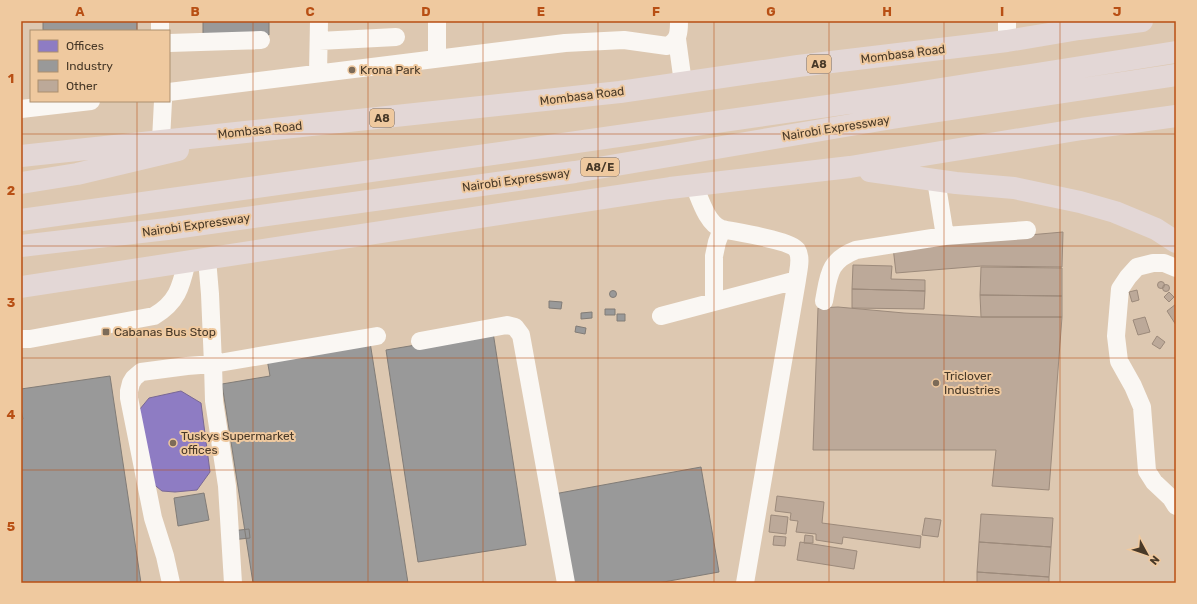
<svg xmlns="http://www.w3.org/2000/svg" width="1197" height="604" font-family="Rubik,sans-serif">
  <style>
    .offices { fill: #8e7cc3; stroke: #796894 }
    .industry { fill: #999; stroke: #817c77 }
    .building { fill: #bca999; stroke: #9c8a7b }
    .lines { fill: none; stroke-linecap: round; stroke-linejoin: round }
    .minor { stroke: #faf7f3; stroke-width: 18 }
    .highway { stroke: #e3d7d6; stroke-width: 22 }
    .grid { fill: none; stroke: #b84f14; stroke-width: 1; stroke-opacity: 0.55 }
    .poi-dot { fill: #7c6b58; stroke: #efc99f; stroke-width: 1.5 }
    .labels { text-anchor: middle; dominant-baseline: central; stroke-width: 4; stroke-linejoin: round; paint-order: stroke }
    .shield { fill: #efc99f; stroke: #7a644c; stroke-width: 1 }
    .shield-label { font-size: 11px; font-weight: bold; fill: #483928 }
    .street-label { font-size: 12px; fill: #483928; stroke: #efc99f }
    .poi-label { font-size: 12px; fill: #483928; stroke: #efc99f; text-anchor: start }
    .neatline { fill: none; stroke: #b84f14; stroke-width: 1.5 }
    .grid-label { font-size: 13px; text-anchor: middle; font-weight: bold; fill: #b84f14 }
  </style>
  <rect width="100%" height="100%" fill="#ddc8b1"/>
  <path class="offices" d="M181,391L201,403L210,472L197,490L175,492L162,491L147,479L135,415L149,398Z"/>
  <path class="industry" d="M43,21H137V31L43,30Z
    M203,21H269V35H203Z
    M609.5 294a3.5 3.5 0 1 1 7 0a3.5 3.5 0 1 1-7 0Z
    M549,301L562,302L561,309L549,308Z
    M605,309H615V315H605Z
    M592,312V318L581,319V313Z
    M617,314H625V321H617Z
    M576,326L586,328L585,334L575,332Z
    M493,332L526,545L418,562L386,350Z
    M370,342L408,583H253L222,384L270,376L267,359Z
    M110,376L141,583H21V420L23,419L21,410V389Z
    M701,467L719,572L658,583H569L554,494Z
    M204,493L209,520L178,526L174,498Z
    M249,529L250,538L231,540V531Z"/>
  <path class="building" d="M1063,232L1062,267L982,266L896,273L893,247Z
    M853,265L892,266L891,279L925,280V291L852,289Z
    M981,267L1062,268V296L980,295Z
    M1157.5 285a3.5 3.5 0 1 1 7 0a3.5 3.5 0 1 1-7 0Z
    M1162.5 288a3.5 3.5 0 1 1 7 0a3.5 3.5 0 1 1-7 0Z
    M852,289L925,291L924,309L852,308Z
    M1137,290L1139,300L1132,302L1129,292Z
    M1169,292L1174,297L1169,302L1164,297Z
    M980,295L1062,296V317H981Z
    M1176,304V325L1167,311Z
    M838,307L904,313L981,317H1062L1049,490L992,486L996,450H813L818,308Z
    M1145,317L1150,332L1138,335L1133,320Z
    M1157,336L1165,342L1160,349L1152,344Z
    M777,496L824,502L822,523L921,536L920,548L843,537L842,544L816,540V534L796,532L798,521L790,520L791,513L775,511Z
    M981,514L1053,518L1051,547L979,542Z
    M771,515L788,517L786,534L769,532Z
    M925,518L941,520L938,537L922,535Z
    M805,535L813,536V543H804Z
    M774,536L786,537L785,546L773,545Z
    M800,542L857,551L854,569L797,560Z
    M979,542L1051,547L1049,577L977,572Z
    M977,572L1049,577V583H977Z"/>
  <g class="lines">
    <path class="minor" d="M160,21V31
      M1007,21V41
      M677,39L683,83
      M319,41L396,37
      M169,43L261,40
      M437,59V21
      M318,73L319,21
      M169,92L565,43L624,40L667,46C679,41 679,32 679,21
      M21,109L91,101
      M161,140L163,101
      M936,180L945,236
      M694,185C700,199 707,224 722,229C735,232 790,240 797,250C802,258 798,271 797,280L745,583
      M207,259L210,294L213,364L377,336
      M1176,268L1164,263H1153L1137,267L1128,277L1120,289L1116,336L1119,361L1133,386L1142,407L1147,471L1154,482L1171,498L1176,506
      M824,301C829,275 828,261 856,250L945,236L1027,230
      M714,302V256L717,242L722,229
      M661,316L797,280
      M21,339H30L154,316C178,302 181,286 187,261
      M420,341L507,325L515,327L521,335L566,583
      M171,583L165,556L153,518L129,398V391L131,383L134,378L141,372L187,366L213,364L214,401L227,486L233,583"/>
    <path class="highway" d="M21,156L620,92L798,66L1007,41L1079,29L1142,21
      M870,171L956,183L1014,188L1080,202L1115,212L1156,229L1176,242
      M21,183L77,174L178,150
      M21,220L528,149L904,95L1176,52
      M21,246L167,229L575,172L892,118L1176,75
      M21,287L670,188L850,167L1082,129L1176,116"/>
  </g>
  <path class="grid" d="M137,21V31M253,21V583M368,21V583M483,21V583M598,21V583M714,21V583M829,21V583M944,21V583M1060,21V583M137,101V583M21,134H1176M21,246H1176M21,358H1176M21,470H1176"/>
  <g class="poi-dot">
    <circle cx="352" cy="70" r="4"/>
    <rect x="102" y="328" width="8" height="8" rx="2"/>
    <circle cx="936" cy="383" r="4"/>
    <circle cx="173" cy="443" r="4"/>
  </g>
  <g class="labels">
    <g class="shield">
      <rect x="807" y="55" width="24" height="18" rx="3"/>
      <rect x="370" y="109" width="24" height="18" rx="3"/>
      <rect x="581" y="158" width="38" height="18" rx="3"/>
    </g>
    <g class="shield-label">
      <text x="819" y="64">A8</text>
      <text x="382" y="118">A8</text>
      <text x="600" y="167">A8/E</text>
    </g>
    <g class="street-label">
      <text transform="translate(903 54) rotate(-7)">Mombasa Road</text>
      <text transform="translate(582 96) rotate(-7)">Mombasa Road</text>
      <text transform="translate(836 128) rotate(-9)">Nairobi Expressway</text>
      <text transform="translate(260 130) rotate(-6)">Mombasa Road</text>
      <text transform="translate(516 180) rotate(-8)">Nairobi Expressway</text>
      <text transform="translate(196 225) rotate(-8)">Nairobi Expressway</text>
    </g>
    <g class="poi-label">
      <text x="360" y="70">Krona Park</text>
      <text x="114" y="332">Cabanas Bus Stop</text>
      <text x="944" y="376">Triclover<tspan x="944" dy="14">Industries</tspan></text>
      <text x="181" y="436">Tuskys Supermarket<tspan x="181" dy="14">offices</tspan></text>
    </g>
  </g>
  <rect width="1197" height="604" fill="none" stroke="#efc99f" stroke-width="44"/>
  <rect x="30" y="30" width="140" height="72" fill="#efc99f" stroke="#ac8f6f"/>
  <rect x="38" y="40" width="20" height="12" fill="#8e7cc3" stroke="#ac8f6f"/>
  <text x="66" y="50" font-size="12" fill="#483928">Offices</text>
  <rect x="38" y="60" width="20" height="12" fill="#999999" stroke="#ac8f6f"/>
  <text x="66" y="70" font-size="12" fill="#483928">Industry</text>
  <rect x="38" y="80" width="20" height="12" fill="#bca999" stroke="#ac8f6f"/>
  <text x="66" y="90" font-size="12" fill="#483928">Other</text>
  <g transform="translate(1147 554) rotate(130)" stroke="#efc99f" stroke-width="3" paint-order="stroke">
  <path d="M0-3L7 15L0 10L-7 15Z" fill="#483928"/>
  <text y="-6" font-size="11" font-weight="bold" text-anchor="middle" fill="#483928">N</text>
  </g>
  <rect x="22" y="22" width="1153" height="560" class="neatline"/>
  <g class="grid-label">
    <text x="80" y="16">A</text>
    <text x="195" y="16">B</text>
    <text x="310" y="16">C</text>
    <text x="426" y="16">D</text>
    <text x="541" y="16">E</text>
    <text x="656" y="16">F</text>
    <text x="771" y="16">G</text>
    <text x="887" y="16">H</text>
    <text x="1002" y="16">I</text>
    <text x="1117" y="16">J</text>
    <text x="11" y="83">1</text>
    <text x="11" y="195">2</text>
    <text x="11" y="307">3</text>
    <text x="11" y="419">4</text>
    <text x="11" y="531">5</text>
  </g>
</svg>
